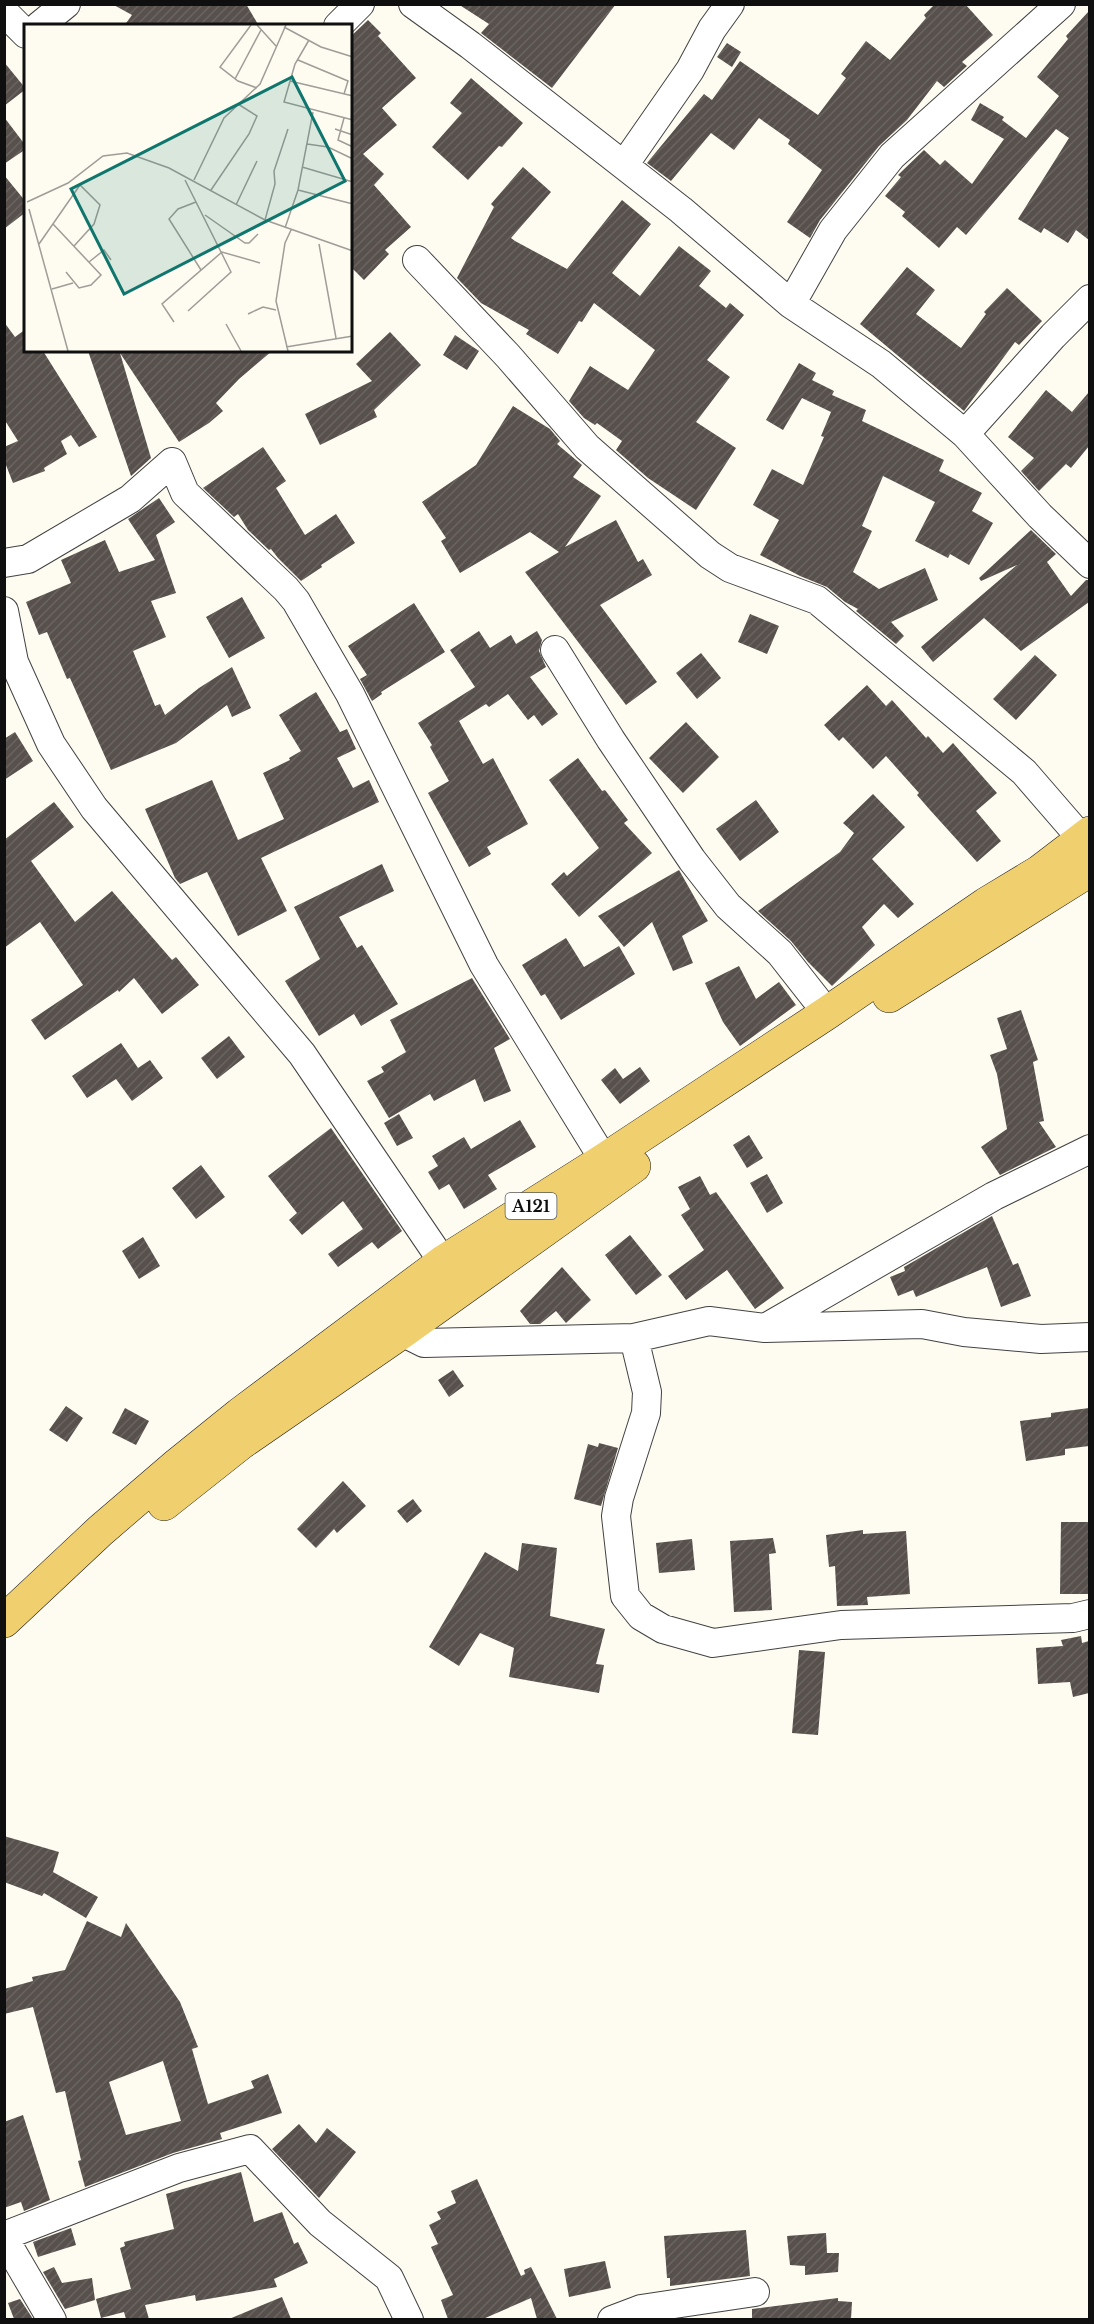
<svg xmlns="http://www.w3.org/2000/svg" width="1094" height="2324" font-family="'Libre Baskerville',serif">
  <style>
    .building { fill: url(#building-hatch); fill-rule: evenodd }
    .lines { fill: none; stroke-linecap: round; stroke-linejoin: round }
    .minor-casing { stroke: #424242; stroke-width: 30 }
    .major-casing { stroke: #202020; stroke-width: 34 }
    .minor { stroke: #fff; stroke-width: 28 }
    .major { stroke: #f0cf6f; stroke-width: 33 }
    .labels { text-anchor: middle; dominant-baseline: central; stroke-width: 6; stroke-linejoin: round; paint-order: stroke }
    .shield { fill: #fff; stroke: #575757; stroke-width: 1.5 }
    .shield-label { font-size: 16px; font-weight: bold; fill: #0f0f0f }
    .inset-road { fill: none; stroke: #9e9d97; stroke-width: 1.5 }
    .view { fill: #0f766e; fill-opacity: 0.15; stroke: #0f766e; stroke-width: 3 }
    .inset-edge { fill: none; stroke: #0f0f0f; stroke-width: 3 }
  </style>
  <defs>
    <pattern id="building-hatch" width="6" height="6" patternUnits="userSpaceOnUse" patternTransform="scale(1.5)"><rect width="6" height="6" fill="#57504c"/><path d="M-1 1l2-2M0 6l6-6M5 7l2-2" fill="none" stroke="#6a6561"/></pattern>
  </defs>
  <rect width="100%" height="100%" fill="#fefbf1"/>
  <path class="building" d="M112,4H246L259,26H124L132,15Z
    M458,4H616L552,88L481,33L489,24Z
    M935,4H965L993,35L962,62L967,66L944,87L937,81L907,120L879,146L820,220L810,238L787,222L822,170L788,144L790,140L759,118L734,150L711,133L671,181L647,163L704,94L712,100L740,61L818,115L846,78L841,74L866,41L890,60L926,18L924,15Z
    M1089,11V240L1076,230L1068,243L1044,228L1041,233L1018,219L1069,138L1056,129L966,235L957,227L939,248L902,216L905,212L885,196L901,177L898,175L924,150L940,165L945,160L972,184L1004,139L971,120L980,103L1004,117L1002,120L1026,138L1059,96L1037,77L1068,39L1066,36Z
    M368,20L381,33L378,36L416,78L382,108L397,125L363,154L384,174L374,185L411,227L385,250L389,254L364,280L351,267V36Z
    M727,43L741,52L732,67L717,57Z
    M4,62L26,89L4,106Z
    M471,78L523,123L502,147L499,146L468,180L432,147L462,113L450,103Z
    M4,117L26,146V149L4,164Z
    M523,167L551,192L511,238L515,241L567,269L622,200L651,224L612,273L640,296L679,246L711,271L699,286L726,308L730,303L744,315L707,360L730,377L696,422L736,448L696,510L648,478L616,450L622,441L597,423L595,425L584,418L569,401L590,366L628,390L655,350L594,303L582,322L579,321L558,354L526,334L529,330L481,303L457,278L494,207L491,204Z
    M4,175L26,202V212L4,229Z
    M907,267L935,290L916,314L961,348L986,314L984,312L1007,288L1042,321L1019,345L1015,342L964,411L860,324Z
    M4,322L15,337L26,329V351H43L97,437L79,447L71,435L61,441L67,454L44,468L45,471L13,483L4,460V447L18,441L4,419Z
    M390,332L421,365L374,410L377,417L320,445L305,414L372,381L356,364Z
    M455,335L479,351L467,370L443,355Z
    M88,351H272L239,379L216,403L223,411L209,423L179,442L120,353L151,458L131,476Z
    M799,363L816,373L812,380L834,391L832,395L866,410L862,421L944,460L939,471L982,493L972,511L993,523L969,565L950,554L948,558L915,541L935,502L883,476L862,526L872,531L853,572L879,589L925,568L938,600L891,622L904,636L896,644L856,611L858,609L845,602L827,587L800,576L760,555L779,520L753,505L772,469L803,485L824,437L821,436L831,412L802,398L783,430L766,420Z
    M1046,390L1072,412L1089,392V446L1071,468L1066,464L1039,491L1021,471L1034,458L1008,437Z
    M513,406L550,429L560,441L557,444L582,465L573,477L601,496L565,547L616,520L638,562L643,559L652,575L600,605L657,682L626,705L525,572L559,552L530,532L460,573L441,541L446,538L422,502L476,465Z
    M263,447L286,481L276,488L305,535L336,514L355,543L321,565L322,567L301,581L278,558L271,549L269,550L248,530L238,514L234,517L203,488Z
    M159,498L175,522L156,535L176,593L151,601L166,637L133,651L155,706L160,704L165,715L199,688L232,667L251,708L232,717L227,705L176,743L111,770L70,678L67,679L47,632L39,635L26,602L71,583L61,560L105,540L119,572L155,560L128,519Z
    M1031,530L1056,554L1047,562L1071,596L1086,580H1089V602L1021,651L984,618L933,662L921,647L1017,565L981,581L979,578Z
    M242,597L265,638L229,658L206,617Z
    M414,603L445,652L381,692L382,694L372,701L360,679L367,675L348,646Z
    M750,614L779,626L767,654L738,642Z
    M479,631L490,648L511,635L516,644L537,631L542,640L539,651L546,667L530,677L558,714L542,726L534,715L528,720L508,694L489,707L486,704L459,721L483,764L493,758L528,824L487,847L491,854L469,867L428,793L449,781L430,747L432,745L418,723L475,687L450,650Z
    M701,653L721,678L697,699L676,673Z
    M1035,655L1057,675L1016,720L993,699Z
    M867,685L886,706L892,700L926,738L928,736L943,753L953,743L997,793L976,811L1001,841L977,862L930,810L917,795L919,793L886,756L873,769L843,737L839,741L824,725Z
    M316,692L340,732L347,729L356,749L337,758L353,788L369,780L379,802L261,858L287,911L238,936L207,872L180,884L175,878L145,809L212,780L238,840L284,819L263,773L290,760L289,758L301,751L279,715Z
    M686,722L719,757L683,793L649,758Z
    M15,732L33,761L4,780V739Z
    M578,758L602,791L605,790L628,820L624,823L652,853L579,917L551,884L564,872L567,876L599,848L549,780Z
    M873,794L905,827L872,859L914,904L898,918L884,904L862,927L875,945L832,986L808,962L791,941L758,911L840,852L854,833L843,823Z
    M756,800L779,832L740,861L716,829Z
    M54,802L74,827L31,861L75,922L112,891L172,960L176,957L199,985L162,1014L134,978L119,992L118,990L45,1040L31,1020L83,985L40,922L4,948V840Z
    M382,864L394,891L339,917L357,948L362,945L398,1004L361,1026L354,1014L319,1036L285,981L320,959L294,907Z
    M679,870L708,921L682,936L693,963L673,971L652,922L624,947L598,916Z
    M566,938L584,967L619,946L635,974L561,1020L545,994L541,996L522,965Z
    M739,966L756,999L779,982L796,1005L740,1046L723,1022L705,983Z
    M472,978L510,1039L494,1048L511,1091L484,1102L475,1079L434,1101L430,1094L389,1118L367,1081L384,1072L381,1067L406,1052L390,1020Z
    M1021,1010L1038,1060L1033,1062L1044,1121L1039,1122L1056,1147L1000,1175L981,1147L1007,1129L997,1074L990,1055L1007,1049L997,1018Z
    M229,1036L245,1057L217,1079L201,1058Z
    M121,1043L138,1068L150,1060L163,1078L132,1101L116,1079L87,1098L72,1076Z
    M640,1067L650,1081L620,1104L601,1080L615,1068L623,1079Z
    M399,1114L413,1138L397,1146L384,1123Z
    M520,1120L536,1147L488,1175L497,1189L464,1209L449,1184L439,1190L428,1172L438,1166L432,1156L464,1137L471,1149Z
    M331,1128L402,1231L378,1249L372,1242L338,1267L328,1254L363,1229L343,1201L302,1235L289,1220L297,1213L268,1176Z
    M749,1135L763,1158L747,1168L733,1145Z
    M201,1165L225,1197L196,1219L172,1188Z
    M767,1174L783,1203L767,1213L750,1183Z
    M700,1176L710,1195L716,1192L784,1288L755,1309L727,1270L686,1300L668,1276L704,1250L681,1215L690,1209L678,1187Z
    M992,1216L1013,1265L1018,1263L1031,1296L1001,1307L987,1267L916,1297L913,1290L898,1296L890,1277L905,1271L904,1267Z
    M630,1235L662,1275L636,1295L605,1255Z
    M143,1237L160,1266L139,1279L122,1251Z
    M562,1267L591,1300L566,1323L556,1311L540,1324H530L520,1311Z
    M453,1370L464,1386L449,1397L438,1380Z
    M66,1406L83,1418L67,1442L49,1430Z
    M125,1408L149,1421L136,1445L112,1433Z
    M1089,1408V1446L1065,1449V1455L1026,1461L1020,1421L1051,1417V1413Z
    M599,1443L618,1448L601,1506L574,1499L588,1444L598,1447Z
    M343,1481L366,1506L337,1533L334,1529L316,1548L297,1529Z
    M413,1499L422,1511L407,1523L397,1511Z
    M1061,1522H1089V1594H1060Z
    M863,1530V1534L906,1531L910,1594L867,1597L868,1605L837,1606L835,1566L829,1567L826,1535Z
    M773,1538L776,1553L769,1554L772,1610L734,1612L730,1541Z
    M692,1539L695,1570L659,1573L656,1543Z
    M522,1543L557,1548L550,1616L605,1629L596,1664L604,1665L599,1693L509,1677L514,1648L480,1633L459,1666L429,1647L485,1552L518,1571Z
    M1081,1636L1082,1643L1089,1641V1693L1073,1697L1070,1682L1038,1684L1036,1648L1063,1646L1061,1640Z
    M799,1650L825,1652L818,1735L792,1733Z
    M4,1836L59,1852L53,1872L98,1897L86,1918L44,1893L42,1896L4,1882Z
    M87,1921L121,1937L126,1923L180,2002L198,2047L192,2049L208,2104L254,2088L251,2081L268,2074L282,2113L220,2133L222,2139L173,2153L85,2187L78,2161L81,2160L65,2091L56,2093L33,2007L4,2014V1989L33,1981L32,1977L65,1970ZM163,2061L181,2121L126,2135L109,2082Z
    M23,2115L50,2200L24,2211L21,2202L4,2208V2122Z
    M299,2124L316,2143L327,2128L356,2152L319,2198L272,2149Z
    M241,2172L254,2222L282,2212L294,2244L298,2242L308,2263L274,2279L277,2287L196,2301L195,2295L145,2305L149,2319H126L124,2312L101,2318L96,2299L131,2289L120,2248L125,2246L124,2242L174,2229L166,2194Z
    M477,2179L521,2276L525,2274L524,2270L531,2267L557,2319H537L531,2298L483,2319H448L441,2300L453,2295L431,2247L438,2244L429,2225L441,2219L437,2212L456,2203L451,2191Z
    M71,2228L76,2245L38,2257L33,2242Z
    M746,2230L750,2276L670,2286V2278H667L664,2236Z
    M826,2233L827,2253H839L838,2272L805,2275V2266L790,2265L787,2236Z
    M605,2261L611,2288L569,2297L564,2269Z
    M54,2267L62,2283L92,2278L95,2300L65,2309L43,2272Z
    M282,2297L291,2319H229Z
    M838,2298V2301L852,2302L851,2319H752V2309Z
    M20,2299L33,2319H14L8,2303Z"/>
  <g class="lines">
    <g class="minor-casing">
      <path id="minor" d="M413,4L470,45L681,210L791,304L881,364L965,434L1040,516L1090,564
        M4,12L26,34
        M39,26L66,4
        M338,26L360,4
        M624,165L690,70L712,29L730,4
        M417,260L508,356L587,447L710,555L730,568L817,600L1024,772L1082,839
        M791,304L833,230L892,156L1061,4
        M965,434L1053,336L1090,299
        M4,563L28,559L130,499L172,462L185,493L286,589L296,601L350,694L484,965L604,1160
        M4,611L14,662L51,744L94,808L302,1054L443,1262
        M555,650L611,740L692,860L728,906L780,953L827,1013
        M767,1327L994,1196L1090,1149
        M402,1332L424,1343L634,1338L709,1321L765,1328L922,1324L964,1332L1041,1339L1090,1337
        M634,1338L647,1392L646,1413L619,1498L616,1516L625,1596L641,1616L663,1629L713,1643L841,1625L1073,1618L1090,1614
        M4,2236L179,2168L250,2149L320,2223L389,2278L409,2320
        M4,2238L52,2320
        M612,2320L641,2309
        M643,2320L641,2309L755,2292"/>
    </g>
    <g class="major-casing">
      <path id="major" d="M889,996L1090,870
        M164,1504L241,1443L402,1332L634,1166
        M4,1621L100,1531L178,1464L240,1414L443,1262L604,1160L827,1013L986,904L1039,872L1090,833"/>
    </g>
    <use href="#minor" class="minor"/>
    <use href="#major" class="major"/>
  </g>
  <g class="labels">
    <rect class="shield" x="505.5" y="1193" width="51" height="26" rx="4.5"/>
    <g class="shield-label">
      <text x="531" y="1206">A121</text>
    </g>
  </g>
  <g transform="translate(24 24)">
    <rect width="328" height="328" fill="#fefbf1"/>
    <path class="inset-road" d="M227,1L196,43L214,57L233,64M233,1L252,22M260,3L297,23L329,33M285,16L271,40L260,78L329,96M274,36L324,57L320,70M211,55L237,6M266,57L329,72M320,94L314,116L329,123M311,105L329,111M283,120L304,123L329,135M278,143L329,158M161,156L207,248L164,287M170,156L200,94L236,60L262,1M187,166L225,110L233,92L214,80M274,166L329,180M3,178L44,159L79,132L103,129L145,144L241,196L329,227M172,178L154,185L145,195L177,246M212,181L233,137M5,185L44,327M181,191L221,219H225L234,210M241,196L251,160L250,147L264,105M29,200L77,251L67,261L55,264L42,248M261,204L274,166L289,88M15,220L56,161L76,181L70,200L50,222M295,220L312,314M65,238L80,226L87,236M28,265L49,259M224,290L239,283L252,286M150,298L138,280L198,228L236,239M202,300L217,327M262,323L329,312M264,327L252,277L261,219L267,206"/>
    <path class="view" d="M268,53L321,157L100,270L47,165Z"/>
    <rect width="328" height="328" class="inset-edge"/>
  </g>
  <rect width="1094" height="2324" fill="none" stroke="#0f0f0f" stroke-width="12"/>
</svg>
